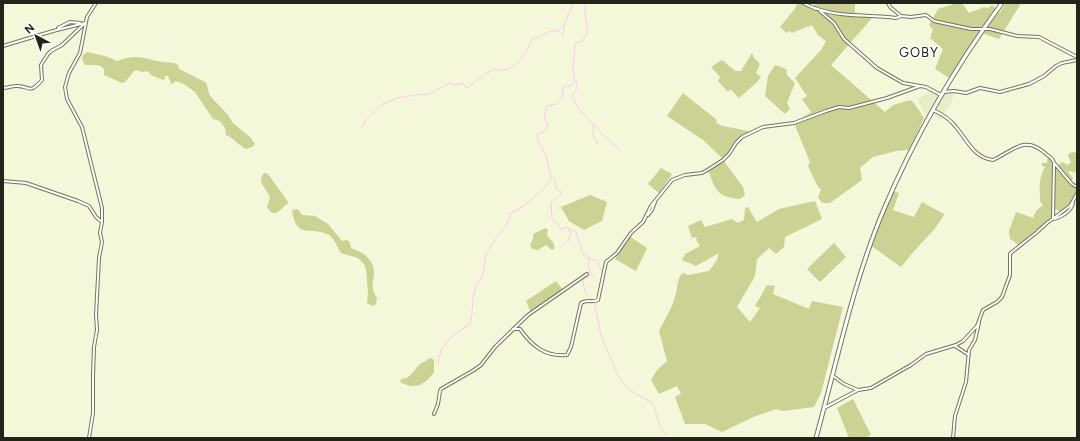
<svg xmlns="http://www.w3.org/2000/svg" width="1080" height="441" font-family="Figtree,sans-serif">
  <style>
    .built { fill: #e9edc7 }
    .green { fill: #ccd194 }
    .lines { fill: none; stroke-linecap: round; stroke-linejoin: round }
    .stream { stroke: #f7ccea; stroke-width: 1 }
    .minor-casing { stroke: #73755b; stroke-width: 4 }
    .secondary-casing { stroke: #73755b; stroke-width: 5 }
    .minor { stroke: #fff; stroke-width: 2 }
    .secondary { stroke: #fff; stroke-width: 3 }
    .labels { text-anchor: middle; dominant-baseline: central; stroke-width: 3; stroke-linejoin: round; paint-order: stroke }
    .quarter-label { font-size: 13px; letter-spacing: 1px; fill: #24251a; stroke: #fff }
  </style>
  <rect width="100%" height="100%" fill="#f4f7d9"/>
  <path class="built" d="M932,90L941,95L943,92L950,91L954,94L952,98L953,99L940,120L931,114L928,120L919,103V98Z"/>
  <path class="green" d="M798,3H803L813,7L816,3H855V15L873,17L831,65L885,112L893,105L910,100L914,103L924,118L909,150L896,151L873,157L860,168L862,180L830,203C824,204 821,203 818,197L821,190L817,185L808,166L810,162L794,123L811,112L802,99L807,96L795,78L821,50L826,41L818,35L812,25L792,33L789,31L787,33L780,27L794,10Z
    M957,3H962L969,13L984,7L988,8L992,5L1000,12L1006,3H1019L1020,5L999,39L982,33L951,79L935,69L943,49L930,38L933,29L929,25L938,9Z
    M88,52L108,57L117,61C137,53 144,59 163,62C169,63 174,62 178,65L179,69L205,82L207,85L209,94L212,98L228,115L233,123L251,138L255,144L252,147L246,149C238,145 234,138 226,135L225,128L220,121L213,119L195,92L184,84L175,81L173,84L171,83L168,76H165V79L163,80L151,75L148,71L143,72L135,70L125,82L122,83L104,75V69C99,63 92,65 85,65L82,59L84,54Z
    M752,53L754,58L760,64L756,73L761,77L757,82L739,98L730,89L728,92L718,81L720,77L711,67L722,60L735,71H741Z
    M775,65L786,69L787,75L795,83L787,103L790,109L785,114L765,96L768,76Z
    M683,93L717,120L716,123L723,126L753,132L739,140L723,160L743,187L745,195L740,199C716,196 716,191 708,170L723,160L722,158L703,140L667,116Z
    M1074,152L1077,154V173L1070,171L1068,172L1073,178L1071,181L1077,186C1077,198 1071,205 1062,212L1053,208L1052,213L1053,219L1020,246L1010,239L1009,231L1016,212L1033,218L1036,211L1043,205L1040,201C1040,188 1038,179 1045,167L1042,166V163H1047L1048,156L1054,159V163L1057,166L1062,162L1068,165L1071,162L1068,156L1069,153Z
    M661,168L672,174L659,193L648,184Z
    M264,173L268,174L288,202L287,205H285C279,212 273,218 267,207L270,197C267,188 256,183 264,173Z
    M892,191L899,193L893,210L914,217L922,202L944,214C937,229 928,235 918,247C912,253 907,260 901,267L870,245Z
    M590,195L607,202L602,221L584,230L569,221L561,207Z
    M815,201L822,219L785,237L784,247L776,254L769,248L757,259L755,276L737,307L750,322L760,308L755,306L767,285L775,286L773,294L809,309L812,301L843,307L821,393L814,407L783,411L776,409L751,418L722,432L705,424H685L675,397L681,394L677,386L659,394L651,380L657,370L667,361L659,331C665,319 673,307 676,293C678,286 677,278 683,273L688,275L709,271L717,260L719,253L696,266L682,260L685,254L700,246L696,240L697,238L696,237L692,238L688,226L701,220L705,227L732,219L738,223L744,220L745,208L748,207L757,222L779,209Z
    M298,209L302,215L315,216L328,224L342,241L347,240L350,243L351,248C356,251 361,251 365,255C384,272 365,281 377,298L376,304L373,306L367,303L368,292L366,270L364,264L358,258L341,253C337,247 335,239 329,235C311,225 296,241 292,210Z
    M545,228L548,230L547,235C550,240 556,243 554,249L552,250L546,245L538,250L532,249L530,245L533,239V234Z
    M629,236L647,248L636,271L615,259Z
    M834,243L846,257L820,282L807,269Z
    M556,281L563,290L531,313L526,301Z
    M431,358L434,360V372C426,384 415,391 400,382L401,379C410,379 413,371 419,365C423,362 427,360 431,358Z
    M853,399L871,435L864,438H849L837,408Z"/>
  <g class="lines">
    <path class="stream" d="M562,36C565,29 563,29 565,24C566,18 571,10 573,3
      M576,81L577,88L572,96C577,110 588,118 598,129C600,131 601,134 604,136C609,141 617,145 620,151
      M593,124V135L598,144
      M360,128L363,126L365,121L383,104L397,98L423,94L427,95L450,83L455,85L463,83L465,87L468,88C469,85 490,71 492,70C498,69 503,71 508,69C521,64 527,50 533,38C542,38 549,29 558,31L564,25
      M553,177L555,181L556,189L561,192V195L551,202L552,219L557,223L560,229H563L565,227L576,232L583,254L587,255L589,259L588,267L591,274L590,276L585,278L583,280L585,293L592,299L595,305L601,336L619,377L625,386L636,394L651,402L654,407L660,427L667,436
      M562,246C567,243 571,239 570,232L569,229
      M590,259L597,260L601,270
      M591,274L595,279
      M438,364L441,350L449,339L470,324L472,313L473,297L477,284L482,277L484,271L486,253L510,219V213L518,210L538,194L546,187L551,178L546,155L539,143L537,137L539,133L545,132L548,124C542,120 545,113 547,106L556,104L562,99L563,87L572,85L575,82L573,67L575,45L576,43L583,40L588,31L585,16V3"/>
    <g class="minor-casing">
      <path id="minor" d="M803,3L816,9
        M888,3L890,7L901,16
        M815,8C841,18 869,14 896,18L901,16L911,17L926,15L934,21L971,29H990L1017,36L1039,37L1077,57
        M820,11L834,23L844,39L877,68L903,83L926,87L941,95
        M58,28L70,22L80,23
        M3,46L53,31L85,23
        M3,88C8,88 11,86 16,86C30,85 28,96 42,80L41,65L48,54L51,51L62,45L85,23
        M943,92L954,91L966,93L980,88L1000,92L1029,84L1044,76L1056,66L1062,63L1077,60
        M933,110C942,114 950,119 956,127C967,140 974,158 993,160C1013,151 1025,134 1046,154C1050,157 1053,158 1054,163L1053,219C1060,218 1072,211 1073,203
        M1055,164L1072,184L1077,187
        M3,181L26,183L78,201L89,206L96,217L102,222
        M648,215L652,210L655,202
        M513,329H520C532,346 545,357 567,355L571,347L581,303C587,299 592,303 598,300L606,262L617,253L631,233L643,222L651,206L672,180L685,175L702,173L709,169L723,160L729,154L736,143L742,137L763,127L794,123L826,111L839,107L849,108L887,98L920,86
        M955,346L969,355
        M833,376L844,384L858,390
        M824,408L858,390L871,388L911,365L926,354L956,345L963,341L977,326L983,310L997,302L1002,297L1010,275V254L1012,252L1036,233L1047,223L1070,206L1077,194
        M434,414L438,404L440,391L441,389L474,370L481,365L495,347L528,315L587,274
        M89,438L93,413V375L94,347L97,330L96,315L99,258L102,242L100,233L102,222V208L82,127L67,99L65,87L69,73L80,53L87,17L96,3
        M953,438L955,416L966,382L969,350L975,340L979,323"/>
    </g>
    <g class="secondary-casing">
      <path id="secondary" d="M816,438C837,362 853,282 884,209C915,136 955,67 1002,3"/>
    </g>
    <use href="#minor" class="minor"/>
    <use href="#secondary" class="secondary"/>
  </g>
  <g class="labels">
    <g class="quarter-label">
      <text x="919" y="52">GOBY</text>
    </g>
  </g>
  <rect width="1080" height="441" fill="none" stroke="#24251a" stroke-width="8"/>
  <g transform="translate(36 36) rotate(319)" stroke="#ffffff" stroke-width="3" paint-order="stroke">
  <path d="M0-3L7 15L0 10L-7 15Z" fill="#24251a"/>
  <text y="-6" font-size="11" font-weight="bold" text-anchor="middle" fill="#24251a">N</text>
  </g>
</svg>
